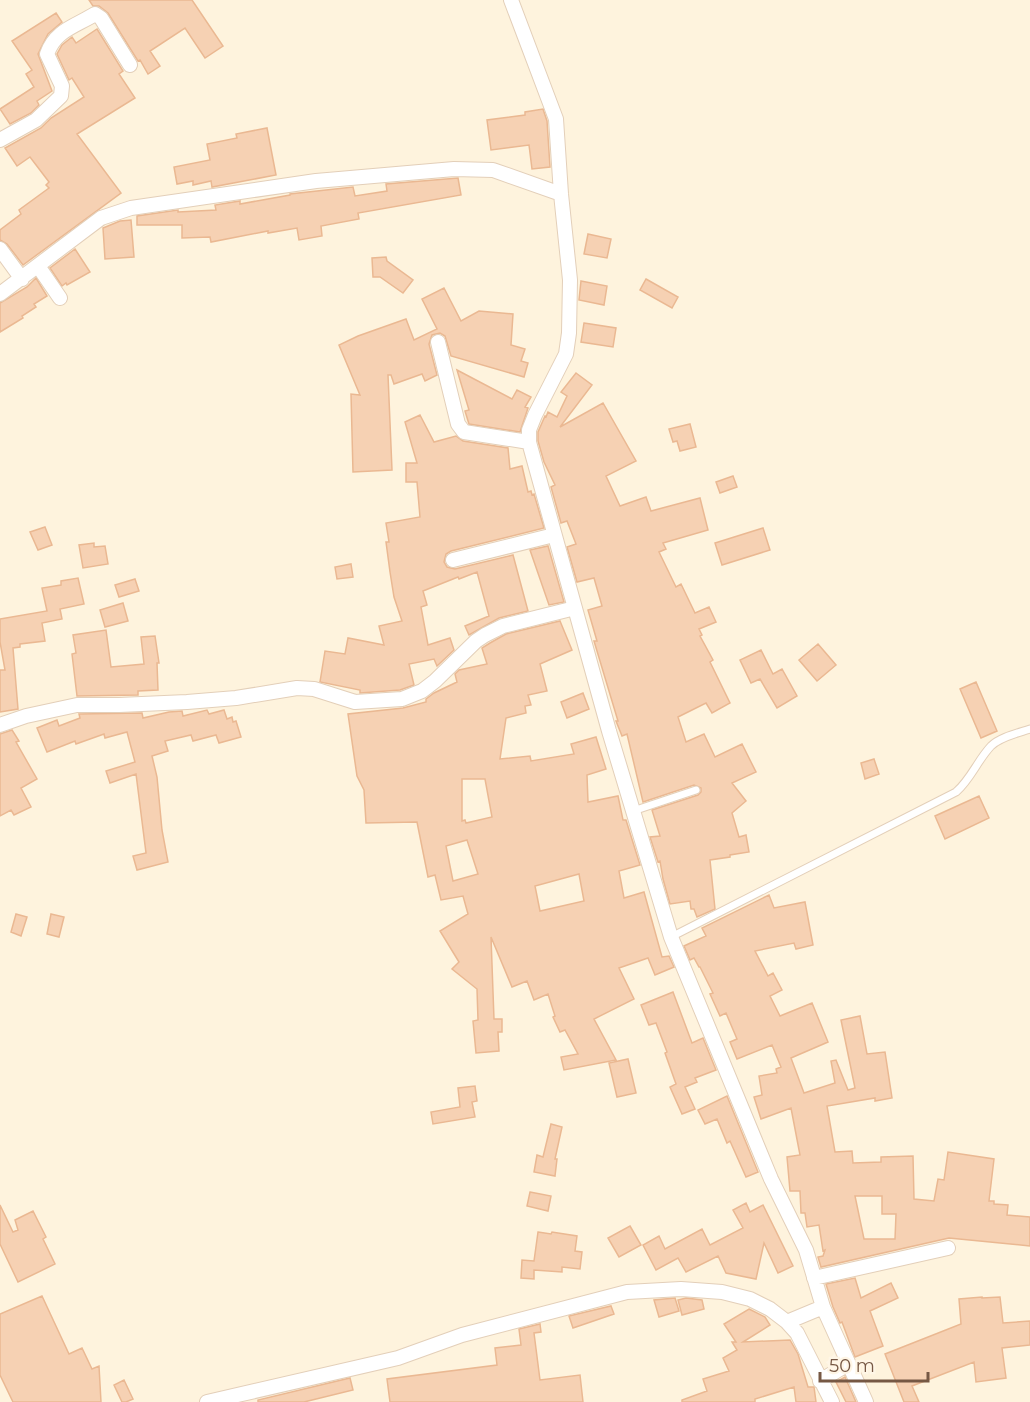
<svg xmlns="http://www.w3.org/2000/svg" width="1030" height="1402" font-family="Montserrat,sans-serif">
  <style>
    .building { fill: #f6d1b3; stroke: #eab892; stroke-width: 1.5; fill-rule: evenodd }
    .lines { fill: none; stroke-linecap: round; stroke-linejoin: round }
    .service-casing { stroke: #e3cfb9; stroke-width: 9 }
    .minor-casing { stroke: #e3cfb9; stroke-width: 16 }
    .service { stroke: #fff; stroke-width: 7 }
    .minor { stroke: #fff; stroke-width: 14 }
  </style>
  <rect width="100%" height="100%" fill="#fef3dd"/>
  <path class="building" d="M89,0H192L223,46L205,58L185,28L150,51L160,66L148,74L140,60L138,61L108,13L99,6H93Z
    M56,13L62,22L48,34L38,54L52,91L37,101L39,105L31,113L10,124L0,109L34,87L26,74L32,70L12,41Z
    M97,29L123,71L119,74L135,98L77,134L121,193L23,265L7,244L0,240V230L21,214L19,210L49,188L46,185L49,182L30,157L17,166L5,148L41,128L51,118L84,97L72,78L69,80L57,54L62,45L72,37L76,43Z
    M543,109L547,121L550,167L532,169L529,145L491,150L487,120L525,115V112Z
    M267,128L276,175L212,187L211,181L193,185V181L177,184L174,167L210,160L207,144L237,138L236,134Z
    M458,178L461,195L358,213L359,219L321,226L322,236L299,240L297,228L268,233V231L211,242L210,237L182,238V225H137V216L178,210V212L216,210L215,205L240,201V204L290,195V194L353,187L355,196L387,191L386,184Z
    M131,220L134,257L105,259L103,228L120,221Z
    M588,234L611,239L607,258L584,254Z
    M75,249L90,272L67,285L66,283L62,286L50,268Z
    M386,257L387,261L413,280L403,293L380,277H373L372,258Z
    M36,278L47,296L34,304L36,307L22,316L23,318L0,332V303L27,287Z
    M646,279L678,297L672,308L640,290Z
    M581,281L607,286L604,305L579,300Z
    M444,288L461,321L479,311L513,314L511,345L525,349L521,361L528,363L524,377L451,356L445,336L440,333L432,335L429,344L437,375L425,381L422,374L394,384L391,375H388L392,470L353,472L351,394L360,395L339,345L358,336L406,319L414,340L437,329L422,299Z
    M584,323L616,328L613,347L581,342Z
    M457,370L512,399L517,390L531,397L525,407L528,408L520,432L469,424L465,411L469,410Z
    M576,373L592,385L560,427L603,403L636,461L606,476L620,506L646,497L651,511L700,498L708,530L663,543L666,549L659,552L676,587L681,584L695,613L709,607L716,622L699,629L702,635L700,636L713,660L710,662L730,703L712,713L706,703L678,717L686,742L704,734L715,757L742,744L756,772L732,783L746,801L732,813L739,837L746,835L749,852L730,855V857L710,860L715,909L697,917L694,909H691L690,901L670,904L663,879L660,861L658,862L650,837L660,836L652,810L698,795L701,792V788L694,785L643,802L627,734L622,736L616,721H618L594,641H597L588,610L602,606L594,578L577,582L567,547L576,544L567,521L561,523L551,487L555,485L544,462L538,441V432L545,416L546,417L548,412L557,417L567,396L561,392Z
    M420,415L434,442L456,436L463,441L508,448L510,469L522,466L528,492L531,491L532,495L534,494L544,528L451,551L446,554L444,562L447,567L455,569L513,555L528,611L499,618L469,635L465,626L489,616L477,572L459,579L458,577L423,591L427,605L421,607L428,645L450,638L454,650L437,666L434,659L409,664L414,685L400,690L360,693V690L320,682L325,651L345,654L348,638L384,645L379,626L402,621L394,597L390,572L386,542H389L386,523L420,517L417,482H406V463H417L405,422Z
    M690,424L696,447L680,451L677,441L673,442L669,429Z
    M733,476L737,487L720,493L716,482Z
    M45,527L52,545L38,550L30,532Z
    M763,528L770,550L722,565L715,543Z
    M94,543V547L105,546L108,564L83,568L79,545Z
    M548,546L564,602L549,605L530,550Z
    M351,564L353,577L337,579L335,567Z
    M78,578L84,604L60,609L62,619L42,623L45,641L20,644V647L13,648L18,709L0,712V670H5L0,642V619L47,611L42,588L61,585V581Z
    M135,579L139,591L119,597L115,585Z
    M123,603L128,621L105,627L100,610Z
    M560,621L572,650L540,664L547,691L528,695L531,705L525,706L526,713L506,718L500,759L530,756L531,761L574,754L571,744L596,737L606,769L587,775L588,802L618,796L623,820H626L640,865L619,871L624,898L644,892L662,957L669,956L674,967L655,975L648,958L619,968L634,999L594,1019L616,1060L564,1070L561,1057L578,1054L565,1030L560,1032L553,1017L555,1016L548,994L534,1000L527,981L512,987L491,937L494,1019H502V1032H498L499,1051L476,1053L473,1021L478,1020L477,989L452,969L459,962L440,931L468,914L463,896L441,900L435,875L428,877L417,822L366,823L364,790L357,776L348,714L403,708L426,702V699L434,693L457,682L455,674L459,670L487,664L482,648L490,643L506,634ZM462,779H485L492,817L466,823L465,820L462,821ZM467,840L478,874L453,881L446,846ZM579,874L584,901L540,911L535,886Z
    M106,630L111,667L144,664L141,637L155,636L159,663H157L158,690L138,691V695L77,696L72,654L76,653L73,635Z
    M818,644L836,665L817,681L799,660Z
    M761,650L773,674L782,669L797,696L777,708L760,679L751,683L740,660Z
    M976,682L997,731L981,738L960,689Z
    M583,693L589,709L567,718L561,702Z
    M207,710L209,714L224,710L227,719L232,717L233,722L236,721L241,737L219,743L216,735L193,741L191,735L165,741L168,751L152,756L157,777L162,830L168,862L137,870L133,856L146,853L136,774L110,783L106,771L135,762L127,732L105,738L104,734L76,744L75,741L47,752L37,728L57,720L59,726L80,718L79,714L142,713L143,718L169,712L182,711L183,716Z
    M12,730L19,741L16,742L37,779L21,788L31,807L14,815L11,810L0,816V734Z
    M874,759L879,774L865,779L861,763Z
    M979,796L989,818L945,839L935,816Z
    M769,895L774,908L805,902L813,945L796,949L794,943L755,951L768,976L773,973L782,990L770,996L780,1016L812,1003L828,1042L791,1058L804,1093L835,1083L831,1061L836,1060L848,1090L855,1088L841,1020L860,1016L867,1054L885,1052L892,1098L875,1101V1098L827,1106L835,1152L852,1151L853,1163L881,1162V1157L913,1156L914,1199L934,1201L938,1179L944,1180L948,1152L994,1159L989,1201H994V1204L1008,1205L1007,1215L1030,1217V1246L949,1238L821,1267L818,1257L823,1256L825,1250L823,1251L819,1225L807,1227L805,1213H801L800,1191H790L787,1157L800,1155L791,1108L761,1119L754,1097L762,1095L759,1076L777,1073L776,1069L781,1067L772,1045L737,1059L730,1042L737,1039L726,1013L720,1016L710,994L713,993L700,967H699L694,958L690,960L684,946L706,936L702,928ZM855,1196H882V1214H896L895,1239H864Z
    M16,914L27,917L21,936L11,932Z
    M51,914L64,917L59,937L47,934Z
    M673,992L692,1043L703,1038L716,1070L695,1078L697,1082L685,1087L695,1109L682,1114L670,1087L676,1084L665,1053L667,1052L656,1023L649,1025L641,1005Z
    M628,1059L636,1093L617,1097L609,1063Z
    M475,1086L477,1101L472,1102L475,1117L433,1124L431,1112L460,1107L458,1088Z
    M727,1096L758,1172L746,1177L730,1141L727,1143L717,1119L705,1124L698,1110Z
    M551,1124L562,1127L555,1159H557L555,1176L534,1172L537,1155L543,1157Z
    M530,1192L551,1196L548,1211L527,1206Z
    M746,1203L750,1212L763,1205L793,1266L778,1273L764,1243L756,1279L726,1273L718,1256L686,1272L678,1258L656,1270L643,1245L659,1236L665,1249L702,1229L710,1245L743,1228L733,1210Z
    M0,1205L13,1232L18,1230L15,1220L33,1211L46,1237L43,1239L55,1264L18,1282L0,1244Z
    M630,1226L641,1245L619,1257L608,1238Z
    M538,1232L551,1234L552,1232L577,1236L575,1251L582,1252L580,1269L562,1267V1272L534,1270V1279L521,1278L522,1260L534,1261Z
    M855,1278L861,1298L891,1283L898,1298L870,1311L883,1346L855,1357L842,1322L840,1323L833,1307L826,1284Z
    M42,1296L69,1354L82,1348L92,1369L99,1366L101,1402H13L0,1375V1314Z
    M982,1297V1298L1000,1297L1003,1323L1030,1321V1345L1002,1348L1006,1378L976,1382L974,1362L912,1386L919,1402H904L885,1354L961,1324L959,1299Z
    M675,1298L679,1311L659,1317L654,1300Z
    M686,1298L702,1300L704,1309L682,1315L678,1300Z
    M611,1306L614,1314L573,1328L569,1316Z
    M749,1309L765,1317L770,1325L743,1342L790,1340L798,1354L808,1387H814L816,1402H796L794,1387L755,1399V1402H682V1400L707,1391L703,1379L729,1371L723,1358L737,1350L732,1342H736L724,1324Z
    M540,1324L541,1332L534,1333L540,1380L580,1375L583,1402H390L387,1379L497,1365L495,1348L521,1345L519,1329Z
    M845,1377L856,1402H846L836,1382Z
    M350,1378L353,1390L304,1402H258V1400Z
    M124,1380L133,1399L126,1402H122L114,1385Z"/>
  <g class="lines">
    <g class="service-casing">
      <path id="service" d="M633,811L696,790
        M671,937L956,792C971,779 977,761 991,746C1000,737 1018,733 1030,729"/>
    </g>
    <g class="minor-casing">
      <path id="minor" d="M511,0L556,119L561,194L570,280L569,333L566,354L535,415L529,430V442L609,731L671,937L771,1179L806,1250L823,1307L866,1402
        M0,140L36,120L61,96L62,86L47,54C55,30 76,26 95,14L101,18L130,65
        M0,249L22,279
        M38,266L60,298
        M0,294L101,218L131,208L316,181L454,169L493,170L561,194
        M438,342L458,424L464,432L529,442
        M453,560L554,535
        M0,725L26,716L77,705H119L187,702L236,698L297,688L314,689L355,702L402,699L422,691L435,681L476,641L485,635L503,626L575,608
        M814,1278L948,1248
        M787,1322L823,1307
        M820,1381L848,1364
        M207,1402L398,1358L462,1335L627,1292L681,1289L722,1292L750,1299L770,1309L787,1322L797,1333L832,1402"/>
    </g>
    <use href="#service" class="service"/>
    <use href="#minor" class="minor"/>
  </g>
  <path d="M820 1372v9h108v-9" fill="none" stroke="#765844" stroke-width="3"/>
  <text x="829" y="1372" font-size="18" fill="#765844" stroke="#fff6e6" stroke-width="4.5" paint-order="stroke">50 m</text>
</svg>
